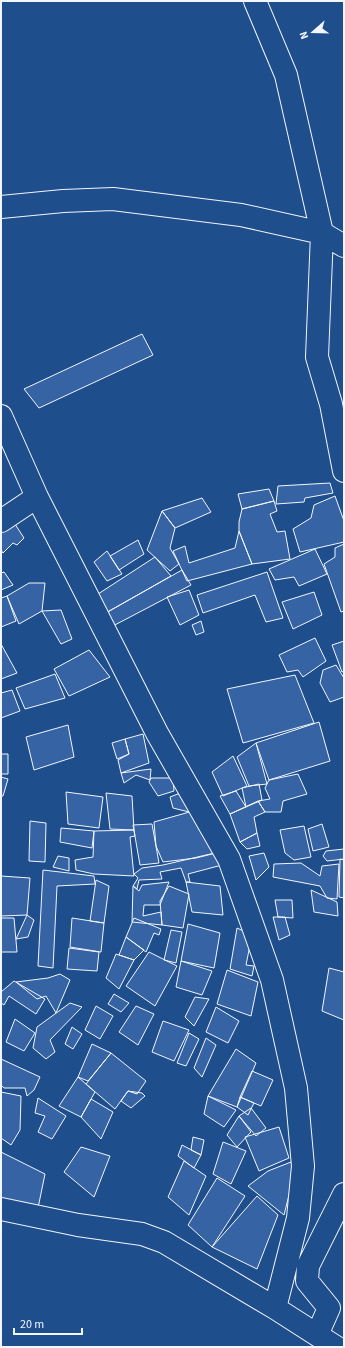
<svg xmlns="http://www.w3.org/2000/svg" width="345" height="1348" font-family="'Source Sans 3',sans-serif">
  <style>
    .building { fill: #3563a3; stroke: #f2f6ff }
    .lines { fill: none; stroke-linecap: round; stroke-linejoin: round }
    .minor-casing { stroke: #f2f6ff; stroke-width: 24 }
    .minor { stroke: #1f4e8c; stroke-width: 22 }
  </style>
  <rect width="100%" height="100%" fill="#1f4e8c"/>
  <path class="building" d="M142,334L153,355L39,408L24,389Z
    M330,483L333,493L305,498L304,502L276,504L278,486Z
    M269,489L274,501L242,509L238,494Z
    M335,496L344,521V542L300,552L293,529L311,518L314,505Z
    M202,498L211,512L175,528L162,511Z
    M274,501L277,511L270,514L277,532L285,531L290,559L252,564L239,531V522L242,509Z
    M162,511L175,528L170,548L179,564L170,571L147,550Z
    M13,521L24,538L17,545L13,543L3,553L1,550V531Z
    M239,531L252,564L187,581L173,551L185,546L189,563L235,548Z
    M138,540L144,554L119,570L110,556Z
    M344,544V611L341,612L324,564L335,557V548Z
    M315,549L327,574L299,586L294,577L275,580L269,569Z
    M107,551L122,574L107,581L94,562Z
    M155,557L171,576L104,614L95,596Z
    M182,570L191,585L111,627L104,614Z
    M4,572L13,585L1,590V573Z
    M267,572L283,618L266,622L255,595L203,613L197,595Z
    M29,583H45L42,611L19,624L7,596Z
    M189,590L199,615L180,625L167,597Z
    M314,592L322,615L293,629L282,602Z
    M7,596L16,621L1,627V598Z
    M61,610L72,639L61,644L42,611Z
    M201,621L204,632L196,635L192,625Z
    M315,638L326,661L303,677L298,670L287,672L279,655Z
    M344,641V671L342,672L332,645Z
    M1,644L17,673L1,679Z
    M89,650L110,677L69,696L54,669Z
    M336,665L344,678V697L330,702L320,683L323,670Z
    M55,674L65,698L25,709L16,688Z
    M295,675L314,723L243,743L227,689Z
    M12,690L20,711L1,718V693Z
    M319,722L330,761L269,780L256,743Z
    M68,725L74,757L34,770L26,737Z
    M143,734L149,763L121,773L118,760L129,754L125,739Z
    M125,739L129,754L117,759L112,743Z
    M256,743L267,784L249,786L237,757Z
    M1,754H8V774H1Z
    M233,756L247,786L223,796L212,772Z
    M151,769L150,780L136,775L124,783L121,773Z
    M298,774L307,794L283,801L281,812H265L258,801L270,799L265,788L269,780Z
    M1,777L8,779L3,796H1Z
    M151,778H173L174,791L158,796L149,782Z
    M259,784L262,800L246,807L242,788Z
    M236,791L246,807L230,814L220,796Z
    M66,792L103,797L99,828L68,824Z
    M183,792L189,812L173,808L170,797Z
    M106,793L132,796L134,830L110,829Z
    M258,801L265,812L254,817L257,833L240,842L230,814Z
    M193,811L216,853L196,858L163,862L156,846L154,822Z
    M30,821L46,823L45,862L29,861Z
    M152,824L159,863L140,865L133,825Z
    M322,824L329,847L313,851L308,829Z
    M304,826L311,857L294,860L285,853L280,830Z
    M61,828L94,831L92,848L60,842Z
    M134,830L135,836L130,837L134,876L94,874L76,870L75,860L93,857L94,831Z
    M257,833L260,846L247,849L240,842Z
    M344,849V859L327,861L323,856L326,851Z
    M219,852L222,865L188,874L190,882H186L181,868L160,872L162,879L139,880L137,889L133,886L138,878L134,874L142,868L163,865Z
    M264,853L269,867L256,880L249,856Z
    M58,856L69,858V871L53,867Z
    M340,859L344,860V898L339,897Z
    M301,863L320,876L322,866L339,864L337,899L327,898L320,886L273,877L274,864Z
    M43,870L94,876L95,884L57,886L53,968L38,966Z
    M1,876L30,878L27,915L1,916Z
    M96,880L109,886L104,923L90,921Z
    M169,882L160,905H144L143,916L161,912L162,925L132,922L133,886L139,891L142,885Z
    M186,882L220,886L223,915L192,912Z
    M169,886L189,894L183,928L162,925L160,901Z
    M311,890L337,902L338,916L314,912Z
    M275,900H292L293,918L278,917Z
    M27,915L34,920L28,937L16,939Z
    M273,917H285L290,935L279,940Z
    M1,918H14L17,952H1Z
    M72,918L104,923L101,952L70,947Z
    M134,918L161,929L159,935L154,933L146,952L126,937Z
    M188,924L220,933L214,968L181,961Z
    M237,928L252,935L246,965L254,966L252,976L230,969Z
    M171,930L182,932L176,963L164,960Z
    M126,937L144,950L134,960L119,955Z
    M69,948L99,952L97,971L67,969Z
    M149,952L177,966L155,1006L126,986Z
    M116,954L134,960L119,989L106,978Z
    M181,961L212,971L202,995L176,987Z
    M329,968L344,972V1020L322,1011Z
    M227,970L258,982L251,1016L217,1004Z
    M60,974L70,980L56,1013L46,996L37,999L16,982L48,978Z
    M14,981L45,999L36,1014L9,996L4,1005L1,1003V992Z
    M114,994L129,1003L121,1012L108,1004Z
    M195,997L209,999L194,1026L185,1017Z
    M70,1003L82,1007L50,1040L55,1052L46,1059L33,1048L37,1027Z
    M96,1006L113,1016L100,1039L85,1030Z
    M136,1006L154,1014L138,1045L119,1032Z
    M216,1007L239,1021L228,1043L206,1032Z
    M15,1019L35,1033L24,1051L6,1042Z
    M163,1021L189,1030L174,1061L152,1052Z
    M72,1027L82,1034L73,1049L65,1044Z
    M189,1033L199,1039L186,1066L177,1063Z
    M206,1038L216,1045L202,1077L194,1068Z
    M92,1044L111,1053L88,1081L78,1077Z
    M236,1049L256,1063L237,1107L208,1096Z
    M111,1053L146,1081L137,1094L128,1091L115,1109L86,1084Z
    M1,1059L40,1077L34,1090L27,1096L25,1088H4L1,1085Z
    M252,1071L273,1080L261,1106L240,1097Z
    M78,1077L95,1092L81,1117L59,1106Z
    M128,1091L142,1093L145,1096L131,1108L121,1101Z
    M1,1092L21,1096L20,1130L11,1145L1,1138Z
    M208,1096L236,1110L224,1127L204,1114Z
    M240,1097L254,1103L248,1115L237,1107Z
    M38,1098L66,1116L52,1139L38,1132L45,1116L35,1113Z
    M91,1099L113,1112L101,1139L81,1117Z
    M251,1108L266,1128L256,1136L239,1116Z
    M239,1116L251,1132L237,1147L227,1135Z
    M279,1127L289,1158L259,1171L245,1137Z
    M193,1137L204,1140L201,1155L191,1150Z
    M223,1142L246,1151L231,1184L213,1174Z
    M182,1145L201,1155L194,1168L178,1156Z
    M81,1147L110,1156L94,1197L64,1172Z
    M1,1152L45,1174L38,1208L1,1198Z
    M184,1161L206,1176L189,1215L168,1197Z
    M291,1162L294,1175L284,1215L248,1186L268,1171Z
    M217,1178L245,1196L212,1247L188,1225Z
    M257,1196L278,1215L257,1269L212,1247Z"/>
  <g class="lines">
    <g class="minor-casing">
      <path id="minor" d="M255,1L286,75L322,233L317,357L331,404L344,471
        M1,207L63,201L113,199L241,215L322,233L344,246
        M1,416L37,497L157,733L229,859L272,980L296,1088L303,1166L298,1218L275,1308L336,1347
        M1,521L37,497
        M1,1209L78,1225L142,1234L164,1242L275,1308
        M317,1335L329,1308L307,1281L308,1266L344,1194"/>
    </g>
    <use href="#minor" class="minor"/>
  </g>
  <rect width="345" height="1348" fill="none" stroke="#f2f6ff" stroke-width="4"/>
  <g transform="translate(313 32) rotate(250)" stroke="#1f4e8c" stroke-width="3" paint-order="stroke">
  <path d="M0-3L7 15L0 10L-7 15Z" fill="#f2f6ff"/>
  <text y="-6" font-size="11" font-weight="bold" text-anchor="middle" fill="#f2f6ff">N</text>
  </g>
  <path d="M14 1328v6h68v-6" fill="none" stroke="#f2f6ff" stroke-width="2"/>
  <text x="20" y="1328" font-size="12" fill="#f2f6ff" stroke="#1f4e8c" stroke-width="3" paint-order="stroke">20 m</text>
</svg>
